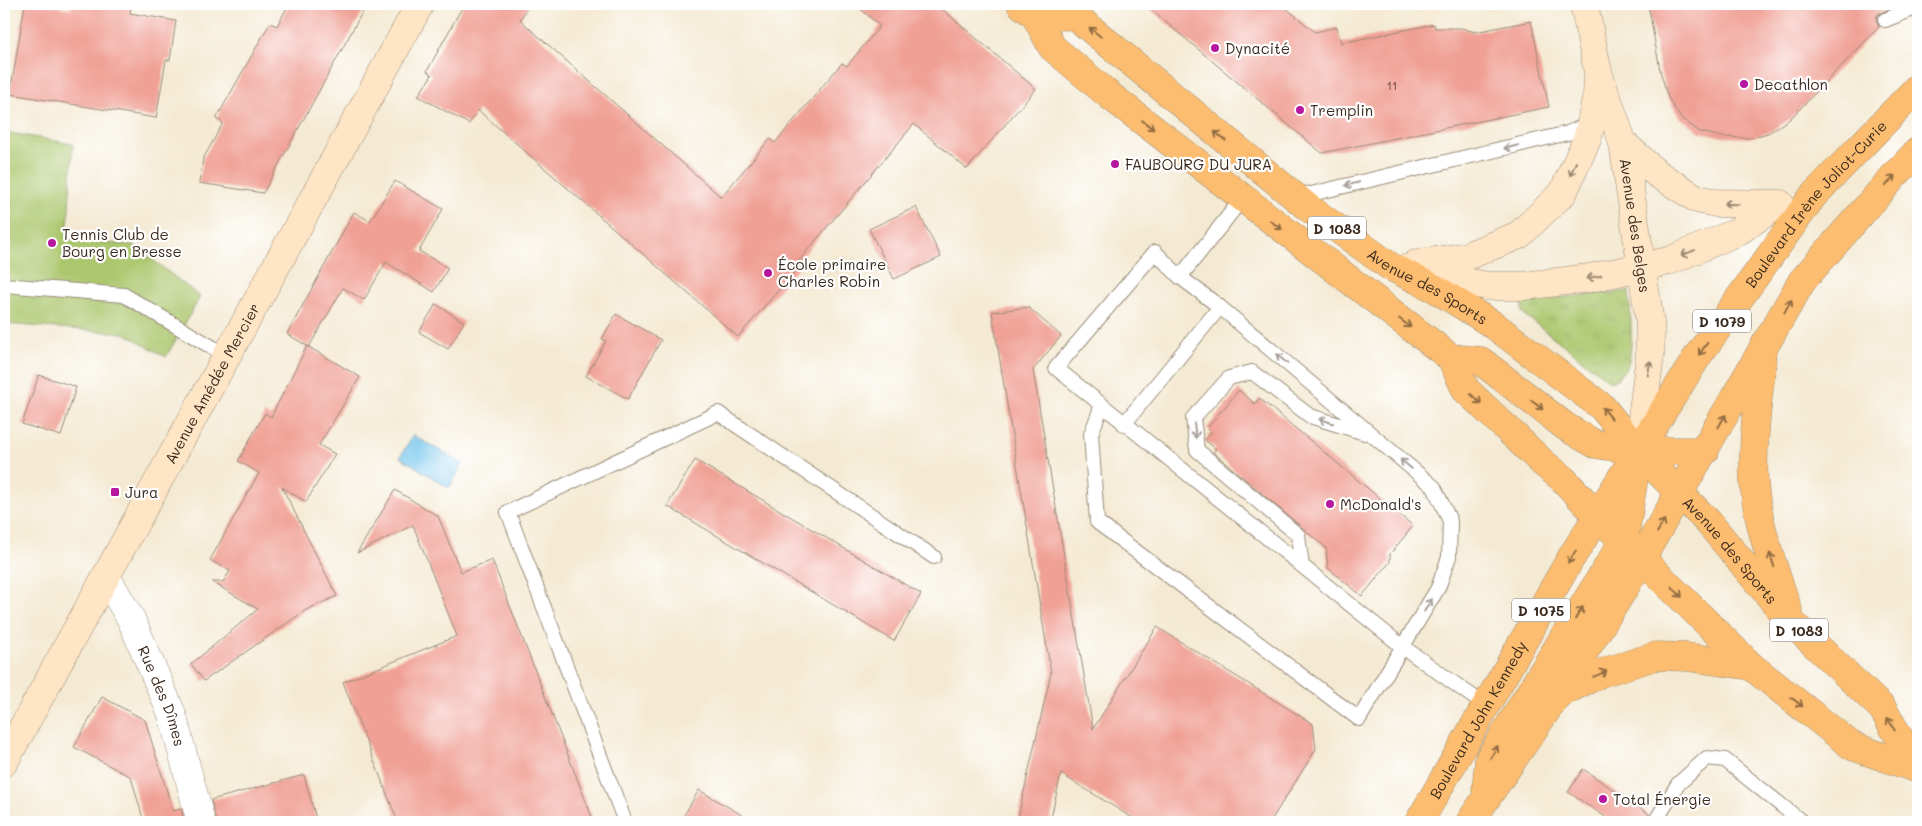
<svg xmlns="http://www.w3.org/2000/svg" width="1922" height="826" font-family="Mali,sans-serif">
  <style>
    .grass { fill: url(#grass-tufts); stroke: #737845 }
    .green { fill: #abc66c; stroke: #737845 }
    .water { fill: #6fc2eb; stroke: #557684 }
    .building { fill: #f0a095 }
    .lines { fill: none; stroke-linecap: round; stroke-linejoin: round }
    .lane-casing { stroke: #988a78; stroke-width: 16 }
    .street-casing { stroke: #988a78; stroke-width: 29 }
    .secondary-casing { stroke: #988a78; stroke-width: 29 }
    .primary-casing { stroke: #988a78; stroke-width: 29 }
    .lane { stroke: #fff; stroke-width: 14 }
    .street { stroke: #fff; stroke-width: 28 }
    .secondary { stroke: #fee5c5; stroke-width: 28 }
    .primary { stroke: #fcbd6f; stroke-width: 28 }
    .oneway { stroke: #926c42 }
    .oneway2 { stroke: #a79f9a }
    .oneway3 { stroke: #9c8872 }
    .poi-dot { fill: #b5179e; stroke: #fff; stroke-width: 2 }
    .labels { text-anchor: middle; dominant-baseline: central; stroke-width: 4.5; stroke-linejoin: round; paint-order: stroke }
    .number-label { font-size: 12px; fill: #68483c }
    .shield { fill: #fff; stroke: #766a62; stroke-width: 1 }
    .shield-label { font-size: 14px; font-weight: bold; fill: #3b2a1e }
    .poi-label { font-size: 15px; fill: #3b2a1e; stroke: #fff; text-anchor: start }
    .street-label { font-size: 15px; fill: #3b2a1e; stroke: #fff }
  </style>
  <defs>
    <pattern id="grass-tufts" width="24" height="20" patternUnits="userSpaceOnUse" patternTransform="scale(1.25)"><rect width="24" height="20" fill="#abc66c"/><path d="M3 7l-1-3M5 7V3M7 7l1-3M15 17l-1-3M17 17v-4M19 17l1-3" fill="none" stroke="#94aa5d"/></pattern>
  </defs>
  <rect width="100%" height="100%" fill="#fff"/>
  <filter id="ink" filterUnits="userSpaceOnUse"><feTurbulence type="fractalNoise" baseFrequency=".02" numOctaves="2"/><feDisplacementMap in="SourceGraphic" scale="10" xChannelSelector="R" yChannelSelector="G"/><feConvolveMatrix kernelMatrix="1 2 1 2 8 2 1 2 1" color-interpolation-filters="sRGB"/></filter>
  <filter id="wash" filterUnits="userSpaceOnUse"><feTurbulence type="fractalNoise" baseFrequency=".0096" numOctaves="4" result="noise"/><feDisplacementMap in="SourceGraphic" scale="20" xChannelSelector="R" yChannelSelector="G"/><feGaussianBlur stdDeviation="1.12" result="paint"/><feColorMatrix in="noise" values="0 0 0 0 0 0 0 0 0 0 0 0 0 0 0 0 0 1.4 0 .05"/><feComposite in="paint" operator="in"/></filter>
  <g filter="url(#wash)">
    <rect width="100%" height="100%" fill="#f4ead3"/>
    <path class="grass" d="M1629,291C1630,309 1634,348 1628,364C1625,370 1620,375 1616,380L1610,381L1522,313V301Z"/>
    <path class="green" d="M4,132L73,144L67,240L134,245L200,297L166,357L124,333L4,324Z"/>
    <path class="water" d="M413,435L463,464L449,488L400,457Z"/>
    <g id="blocks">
      <path class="building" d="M25,4H43L71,9L72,4H113L131,7L130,13L176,21L170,60H166L156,118L10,94Z
        M289,4H338L363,11L263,193L199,183L203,159L223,123L216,119L270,23L277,26Z
        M464,4H529L520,20L721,197L770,139L775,143L842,63L847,66L880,26L855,4H936L1036,89L967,169L914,124L796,264L804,261L738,337L478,110L469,124L418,96L432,75L427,71Z
        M1144,4H1281L1315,32L1337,27L1341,43L1434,24L1435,28H1461L1475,32L1531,21L1549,107L1322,153Z
        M1648,4H1901L1878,14L1876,19L1879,27L1790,119L1768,133L1749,138L1723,137L1700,132L1681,118L1668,98L1660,70Z
        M395,181L443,209L419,251L448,268L434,292L386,262L364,300L343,288L309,347L287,334L354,212L370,221Z
        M916,207L941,257L894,279L869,229Z
        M436,304L464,322L448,349L419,332Z
        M1028,307L1061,336L1033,370L1093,729L1157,627L1313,724L1316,749L1270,822H1139L1061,774L1050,822H1017L1051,673L992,312Z
        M616,314L661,340L628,399L586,376L606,341L602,339Z
        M307,346L360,377L319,445L335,454L306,502L282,487L337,596L306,610L204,681L191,664L258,609L212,582H223L230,571L210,560L259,473L238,461L265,413L271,417Z
        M39,375L76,387L61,436L22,424Z
        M1239,390L1255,404L1259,398L1413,526L1390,554V562L1362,596L1328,568L1326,548L1213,452L1216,449L1205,440L1211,432L1207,428Z
        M695,460L921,594L894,641L667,506Z
        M395,490L438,516L461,572L492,560L594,822H398L343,682L457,636L413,525L357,553Z
        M102,697L145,720L173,811L181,809L185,822H144L131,777L74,747Z
        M1583,769L1649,814L1646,822H1613L1568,792Z
        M304,775L317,822H216L211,800Z
        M699,790L754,822H680Z"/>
    </g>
  </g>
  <g filter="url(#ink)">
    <use href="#blocks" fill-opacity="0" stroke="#988a78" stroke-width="1"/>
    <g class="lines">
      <g class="lane-casing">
        <path id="lane" d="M1885,20L1918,7
          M1295,193L1311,194L1568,133L1591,123
          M1180,277L1242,199
          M4,285L124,295L227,356
          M1102,405L1091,434L1097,522L1359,719L1438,588L1449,557L1450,521L1434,487L1220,307L1180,277L1155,252L1056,368L1403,647L1486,706
          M1124,424L1220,307
          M1302,566L1298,535L1197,450L1193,418L1229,378L1252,372L1310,416L1365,433
          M625,822L508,512L718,413L934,557
          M1655,822L1678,784L1707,758L1725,760L1802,822"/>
      </g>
      <g class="street-casing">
        <g id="street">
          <path id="s1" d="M106,577L131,619L172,714L201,822"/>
        </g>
      </g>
      <g class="secondary-casing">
        <g id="secondary">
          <path id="s2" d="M1584,4L1598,72L1623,143L1650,323V355L1638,451"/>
          <path d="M1623,143L1656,173L1697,199L1716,203L1780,204"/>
          <path d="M1416,264L1467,256L1519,235L1563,193L1588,137L1597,95L1598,78"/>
          <path d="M1403,269L1487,286H1524L1590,278L1669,261L1737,232L1777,205"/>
          <path id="s3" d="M4,762L420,4"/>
        </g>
      </g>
      <g class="primary-casing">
        <g id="primary">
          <path d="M1021,4L1035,15L1052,47L1109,95L1451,358L1466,390L1543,463L1563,479L1598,516L1751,666L1852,746L1918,769"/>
          <path id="s4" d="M1035,15L1075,16L1310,209L1391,267L1436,289L1495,326L1602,407L1638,451L1709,523L1792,623L1882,708L1916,766"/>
          <path d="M1451,358L1481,361L1566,427L1595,444L1638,451H1705"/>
          <path d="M1762,360C1758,401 1752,443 1754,483C1757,524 1775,571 1788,610"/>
          <path d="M1557,695L1601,673L1656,656L1687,657L1751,666"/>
          <path d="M1486,790L1489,759L1624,540L1636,465"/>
          <path id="s5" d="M1419,822L1571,558L1697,357L1813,196L1918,87"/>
          <path d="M1470,822L1557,695L1622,592L1802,281L1895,175L1918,151"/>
        </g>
      </g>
      <use href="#lane" class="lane"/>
      <use href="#street" class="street"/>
      <use href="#secondary" class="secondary"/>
      <use href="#primary" class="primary"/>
    </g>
    <defs><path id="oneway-shaft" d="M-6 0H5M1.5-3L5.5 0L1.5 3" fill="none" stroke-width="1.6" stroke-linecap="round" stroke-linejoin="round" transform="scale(1.25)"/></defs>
    <g class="oneway">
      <use href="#oneway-shaft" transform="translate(1095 32) rotate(-141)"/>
      <use href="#oneway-shaft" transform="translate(1148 125) rotate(38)"/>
      <use href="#oneway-shaft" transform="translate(1220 136) rotate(-141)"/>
      <use href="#oneway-shaft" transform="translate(1890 181) rotate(-49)"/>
      <use href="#oneway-shaft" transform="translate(1276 225) rotate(37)"/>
      <use href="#oneway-shaft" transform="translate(1788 306) rotate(-60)"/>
      <use href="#oneway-shaft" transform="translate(1405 323) rotate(37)"/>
      <use href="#oneway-shaft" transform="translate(1703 349) rotate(125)"/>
      <use href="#oneway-shaft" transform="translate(1476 399) rotate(43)"/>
      <use href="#oneway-shaft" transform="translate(1537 405) rotate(38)"/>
      <use href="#oneway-shaft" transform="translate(1607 413) rotate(-130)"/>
      <use href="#oneway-shaft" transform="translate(1722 421) rotate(-60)"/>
      <use href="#oneway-shaft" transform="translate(1661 526) rotate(-60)"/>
      <use href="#oneway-shaft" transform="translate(1572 557) rotate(121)"/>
      <use href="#oneway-shaft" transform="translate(1772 560) rotate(-108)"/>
      <use href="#oneway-shaft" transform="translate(1677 592) rotate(45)"/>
      <use href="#oneway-shaft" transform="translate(1579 613) rotate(-58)"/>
      <use href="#oneway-shaft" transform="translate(1600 674) rotate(-23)"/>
      <use href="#oneway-shaft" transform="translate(1797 702) rotate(38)"/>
      <use href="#oneway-shaft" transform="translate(1891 724) rotate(-120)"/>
      <use href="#oneway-shaft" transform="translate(1494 752) rotate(-59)"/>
    </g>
    <g class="oneway2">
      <use href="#oneway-shaft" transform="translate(1511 147) rotate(167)"/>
      <use href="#oneway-shaft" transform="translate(1352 184) rotate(167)"/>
      <use href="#oneway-shaft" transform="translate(1282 359) rotate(-140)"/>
      <use href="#oneway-shaft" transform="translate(1326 421) rotate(-162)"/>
      <use href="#oneway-shaft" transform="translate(1195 431) rotate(83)"/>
      <use href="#oneway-shaft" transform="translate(1406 464) rotate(-140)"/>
      <use href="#oneway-shaft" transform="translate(1428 605) rotate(-59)"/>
    </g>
    <g class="oneway3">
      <use href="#oneway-shaft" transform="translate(1573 169) rotate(114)"/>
      <use href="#oneway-shaft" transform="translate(1731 204) rotate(-177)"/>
      <use href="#oneway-shaft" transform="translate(1688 253) rotate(157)"/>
      <use href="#oneway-shaft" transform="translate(1594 277) rotate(170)"/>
      <use href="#oneway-shaft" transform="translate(1649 368) rotate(-81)"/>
    </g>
  </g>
  <g class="poi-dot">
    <circle cx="1215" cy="48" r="5"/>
    <circle cx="1744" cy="84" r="5"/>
    <circle cx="1300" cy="110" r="5"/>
    <circle cx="1115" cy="164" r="5"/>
    <circle cx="52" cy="243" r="5"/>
    <circle cx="768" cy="273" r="5"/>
    <rect x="110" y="487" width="10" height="10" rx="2.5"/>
    <circle cx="1330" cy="504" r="5"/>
    <circle cx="1603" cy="799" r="5"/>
  </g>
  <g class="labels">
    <g class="number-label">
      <text x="1392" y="85">11</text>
    </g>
    <g class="shield">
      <rect x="1308" y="216.5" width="58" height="23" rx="4"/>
      <rect x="1693" y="309.5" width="58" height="23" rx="4"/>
      <rect x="1512" y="598.5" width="58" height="23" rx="4"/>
      <rect x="1770" y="618.5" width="58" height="23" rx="4"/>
    </g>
    <g class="shield-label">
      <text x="1337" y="228">D 1083</text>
      <text x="1722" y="321">D 1079</text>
      <text x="1541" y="610">D 1075</text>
      <text x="1799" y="630">D 1083</text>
    </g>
    <g class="poi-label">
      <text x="1225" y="48">Dynacité</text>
      <text x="1754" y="84">Decathlon</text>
      <text x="1310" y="110">Tremplin</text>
      <text x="1125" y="164">FAUBOURG DU JURA</text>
      <text x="62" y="234">Tennis Club de<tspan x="62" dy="17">Bourg en Bresse</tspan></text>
      <text x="778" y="264">École primaire<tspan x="778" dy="17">Charles Robin</tspan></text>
      <text x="125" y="492">Jura</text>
      <text x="1340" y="504">McDonald's</text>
      <text x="1613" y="799">Total Énergie</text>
    </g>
    <g class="street-label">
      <text stroke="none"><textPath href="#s5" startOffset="736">Boulevard Irène Joliot-Curie</textPath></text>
      <text stroke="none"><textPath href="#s2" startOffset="228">Avenue des Belges</textPath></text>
      <text stroke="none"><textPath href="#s4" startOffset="485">Avenue des Sports</textPath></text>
      <text stroke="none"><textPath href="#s3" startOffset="432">Avenue Amédée Mercier</textPath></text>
      <text stroke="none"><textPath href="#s4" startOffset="890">Avenue des Sports</textPath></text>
      <text stroke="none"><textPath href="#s1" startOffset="132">Rue des Dîmes</textPath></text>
      <text stroke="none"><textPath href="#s5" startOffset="118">Boulevard John Kennedy</textPath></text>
    </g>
  </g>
  <rect width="1922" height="826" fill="none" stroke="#fff" stroke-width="20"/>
</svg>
